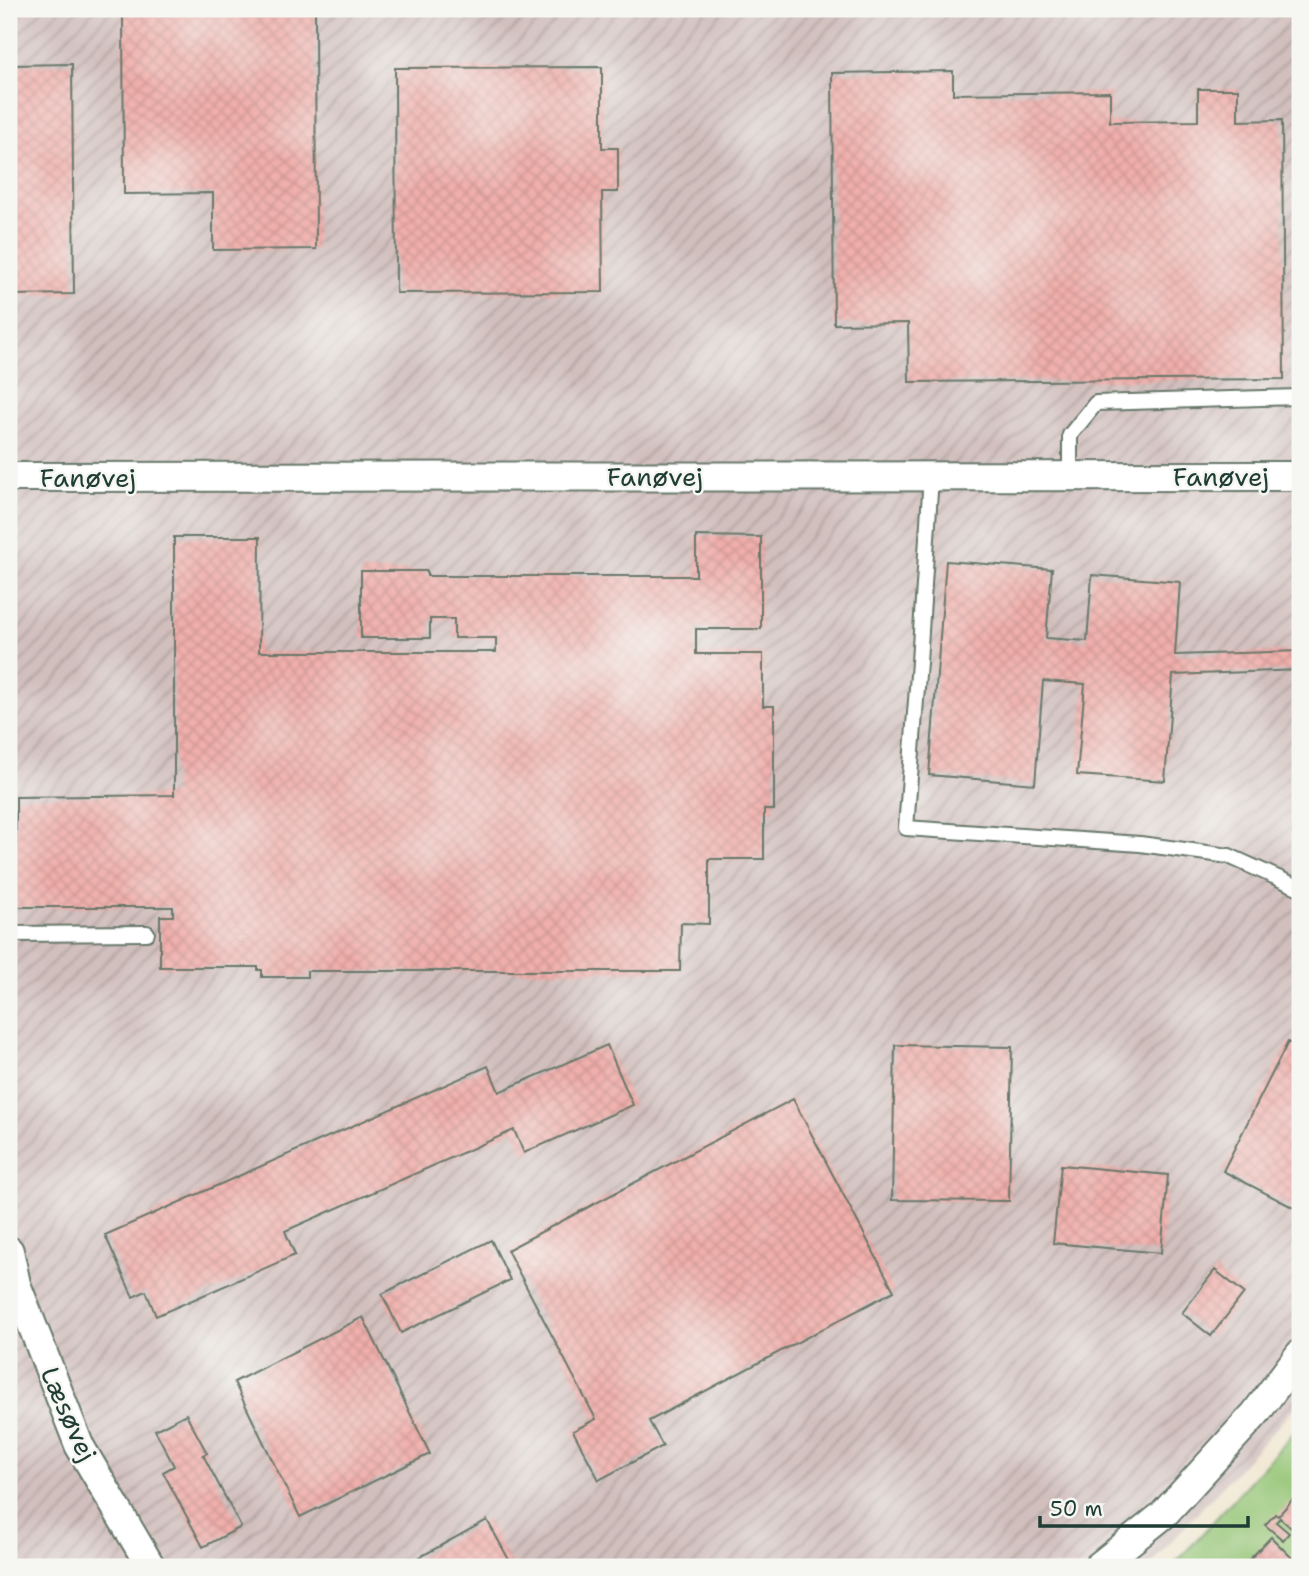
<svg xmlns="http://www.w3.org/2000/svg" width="1309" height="1576" font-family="'Shantell Sans',sans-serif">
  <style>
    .industrial { fill: url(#industrial-furrows) }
    .green { fill: #94c575; stroke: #5a8154; stroke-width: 2 }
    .building { fill: url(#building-cross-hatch) }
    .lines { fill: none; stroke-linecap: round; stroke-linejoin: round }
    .lane-casing { stroke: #68786b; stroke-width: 18 }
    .street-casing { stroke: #68786b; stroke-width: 32 }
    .lane { stroke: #fff; stroke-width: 14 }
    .street { stroke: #fff; stroke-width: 28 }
    .labels { text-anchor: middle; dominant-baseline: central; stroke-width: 5; stroke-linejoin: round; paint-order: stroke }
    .street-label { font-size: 26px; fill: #1f3d34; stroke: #f6f6f2 }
  </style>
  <defs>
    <pattern id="industrial-furrows" width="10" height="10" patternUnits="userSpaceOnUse" patternTransform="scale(1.75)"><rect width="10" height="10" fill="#d1bfbd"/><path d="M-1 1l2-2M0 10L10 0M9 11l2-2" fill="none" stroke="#a99c9a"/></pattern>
    <pattern id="building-cross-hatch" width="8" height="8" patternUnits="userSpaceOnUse" patternTransform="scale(1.75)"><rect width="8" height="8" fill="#f0afab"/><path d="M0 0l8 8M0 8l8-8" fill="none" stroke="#cd9794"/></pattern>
  </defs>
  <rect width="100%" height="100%" fill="#f6f6f2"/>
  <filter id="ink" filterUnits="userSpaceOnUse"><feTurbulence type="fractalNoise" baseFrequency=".0143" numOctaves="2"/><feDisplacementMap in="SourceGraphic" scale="14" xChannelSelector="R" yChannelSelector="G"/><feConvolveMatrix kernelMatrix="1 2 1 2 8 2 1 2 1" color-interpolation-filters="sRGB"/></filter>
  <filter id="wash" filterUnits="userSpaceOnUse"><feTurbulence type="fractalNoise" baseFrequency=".00686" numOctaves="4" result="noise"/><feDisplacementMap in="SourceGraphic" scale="28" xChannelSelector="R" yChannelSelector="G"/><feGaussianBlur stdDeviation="1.57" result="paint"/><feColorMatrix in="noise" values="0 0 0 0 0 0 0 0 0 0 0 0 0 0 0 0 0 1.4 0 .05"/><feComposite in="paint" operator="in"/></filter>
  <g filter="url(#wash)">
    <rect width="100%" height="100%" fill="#f1e7d0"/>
    <path class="industrial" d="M9,9H1300V1402L1147,1567H9Z"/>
    <path class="green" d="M1300,1426V1567H1172Z"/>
    <g id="blocks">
      <path class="building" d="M123,9H315L316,249L213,250V193L124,194Z
        M72,64L74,294L9,295V65Z
        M602,67V148H618V192H602L603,292L396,293L395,68Z
        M953,71V94L1110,92V122L1198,121V89H1238V121L1282,120L1284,379L909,382L908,323L834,324L832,73Z
        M696,536L761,537V629H696V654H763V706H774V810H764V859H709V924L681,923L680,971H307V977H262V970H258V967H160V916H173V907H16V797L174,795V537H260L259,652H496V638H454V619H430V638H361V571H427V576H696Z
        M946,561L1052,569L1046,638L1087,641L1092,575L1180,582L1175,655L1300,651V670L1173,675L1165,781L1077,775L1085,684L1043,681L1035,784L929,775Z
        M1298,746H1300V837L1293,836Z
        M1288,1042L1300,1049V1211L1223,1171Z
        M607,1045L633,1105L524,1153L514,1130L285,1231L295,1255L156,1316L146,1291L133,1297L105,1235L488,1066L499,1092Z
        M895,1045L1012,1047L1009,1201L892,1200Z
        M793,1099L894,1291L649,1421L663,1446L599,1480L573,1431L596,1419L507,1250Z
        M1061,1165L1168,1175L1161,1253L1053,1243Z
        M491,1240L510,1280L401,1333L382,1294Z
        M1215,1270L1244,1293L1211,1336L1182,1313Z
        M363,1317L430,1454L300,1517L234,1382Z
        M186,1414L207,1453L203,1455L241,1527L203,1547L163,1472L174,1466L155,1430Z
        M1293,1499L1295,1501L1297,1499L1300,1502V1536L1280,1518L1276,1522L1289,1533L1283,1540L1265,1525L1275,1514L1278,1516Z
        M487,1520L513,1567H402Z
        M1271,1537L1293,1559L1296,1557L1300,1561V1567H1253L1247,1562Z"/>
    </g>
  </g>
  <g filter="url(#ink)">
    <use href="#blocks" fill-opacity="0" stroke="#68786b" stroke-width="2"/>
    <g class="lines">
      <g class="lane-casing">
        <path id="lane" d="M931,476L919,662L906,828L1140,844L1229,856L1300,888
          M1070,476V435L1096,403L1300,397
          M9,934L147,933"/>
      </g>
      <g class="street-casing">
        <path id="street" d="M9,477L1300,476
          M9,1251L16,1284L79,1445L151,1567
          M1098,1567L1163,1515L1255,1414L1300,1354"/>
      </g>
      <use href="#lane" class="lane"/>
      <use href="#street" class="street"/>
    </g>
  </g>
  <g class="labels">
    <g class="street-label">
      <text x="655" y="476">Fanøvej</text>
      <text x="1221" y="476">Fanøvej</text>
      <text x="88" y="477">Fanøvej</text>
      <text transform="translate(69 1414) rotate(66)">Læsøvej</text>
    </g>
  </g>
  <rect width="1309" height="1576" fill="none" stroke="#f6f6f2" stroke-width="35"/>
  <path d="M1040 1516v10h208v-10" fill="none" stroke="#1f3d34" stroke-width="3.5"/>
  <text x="1050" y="1516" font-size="21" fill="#1f3d34" stroke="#f6f6f2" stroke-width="5" paint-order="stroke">50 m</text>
</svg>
